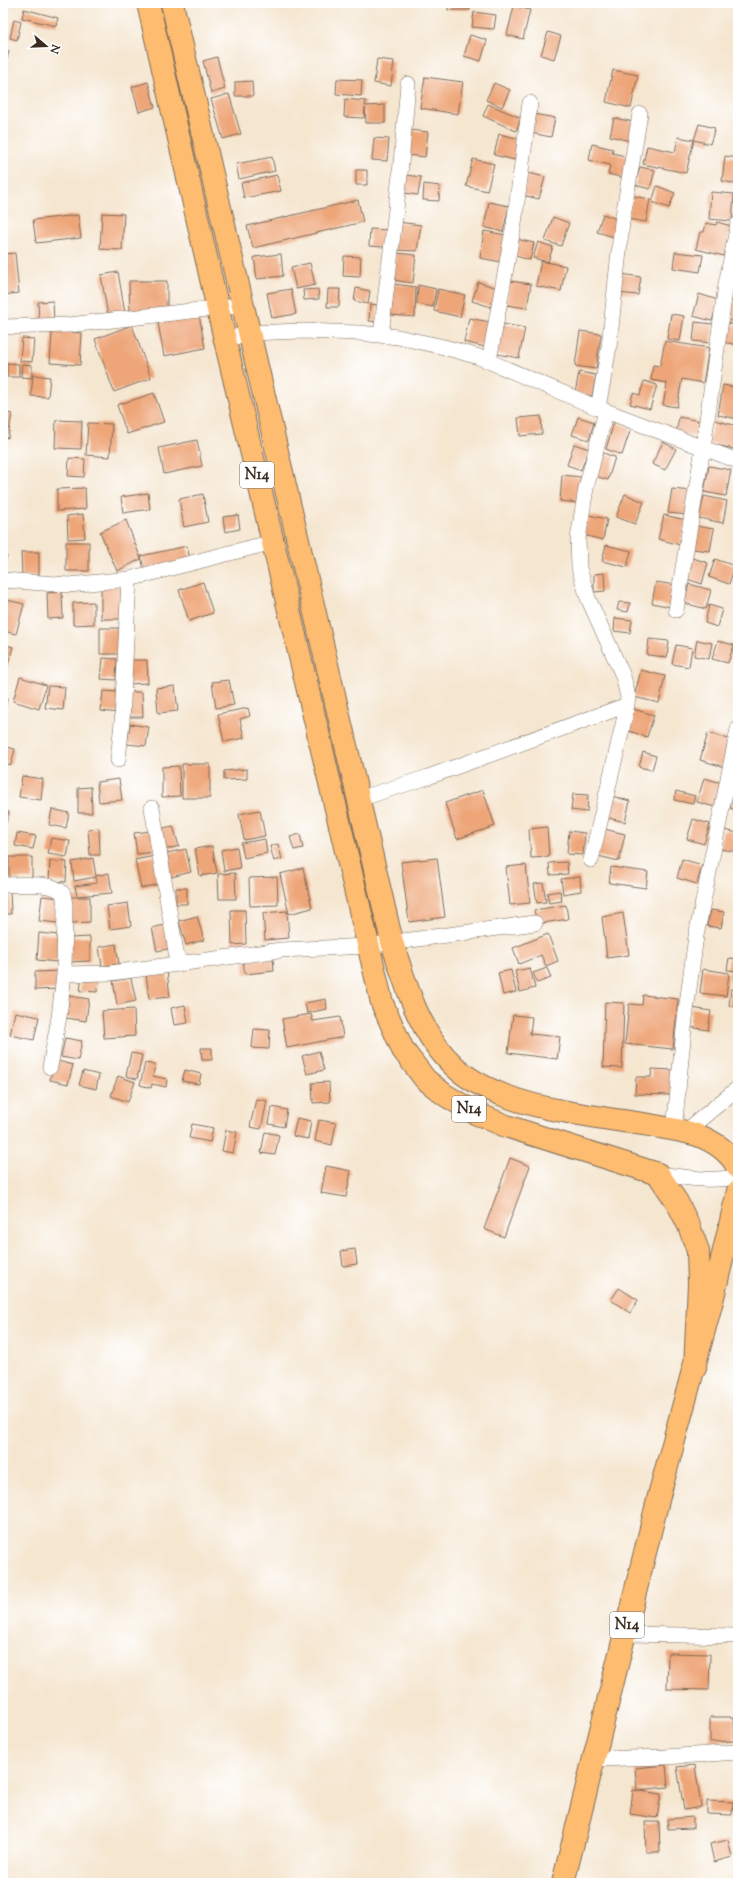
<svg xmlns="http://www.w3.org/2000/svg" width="741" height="1886" font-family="'Sorts Mill Goudy',serif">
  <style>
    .building { fill: #eea578 }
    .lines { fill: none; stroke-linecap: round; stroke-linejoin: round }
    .minor-casing { stroke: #7c6c5c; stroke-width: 16 }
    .primary-casing { stroke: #7c6c5c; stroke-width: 24 }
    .minor { stroke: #fff; stroke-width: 15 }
    .primary { stroke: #fdbc70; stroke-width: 22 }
    .labels { text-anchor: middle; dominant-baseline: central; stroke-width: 4; stroke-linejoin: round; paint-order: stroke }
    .shield { fill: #fff; stroke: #766a62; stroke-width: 1 }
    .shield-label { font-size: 15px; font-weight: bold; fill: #3b2a1e }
  </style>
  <rect width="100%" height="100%" fill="#fff"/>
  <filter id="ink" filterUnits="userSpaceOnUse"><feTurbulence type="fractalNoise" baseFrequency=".025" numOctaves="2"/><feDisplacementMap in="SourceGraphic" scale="8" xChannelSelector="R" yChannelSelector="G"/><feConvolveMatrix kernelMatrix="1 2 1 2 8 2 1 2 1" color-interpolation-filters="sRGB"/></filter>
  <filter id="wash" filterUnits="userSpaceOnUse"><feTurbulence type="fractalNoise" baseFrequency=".012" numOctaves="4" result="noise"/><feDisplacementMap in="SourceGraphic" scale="16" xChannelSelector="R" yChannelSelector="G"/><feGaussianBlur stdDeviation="0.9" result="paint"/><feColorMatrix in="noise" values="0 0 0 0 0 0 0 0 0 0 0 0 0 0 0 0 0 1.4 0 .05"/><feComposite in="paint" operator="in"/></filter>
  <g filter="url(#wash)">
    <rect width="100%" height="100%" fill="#f5e6d0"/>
    <g id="blocks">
      <path class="building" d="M448,3H471L470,10H448Z
        M514,6L530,10L523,39L507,35Z
        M24,9L58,18L56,26L22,18Z
        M474,12L496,15L494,29L472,27Z
        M14,20L21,22L17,40L10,38Z
        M548,32L561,36L554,59L541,55Z
        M470,35L487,40L481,61L464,56Z
        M3,49L9,51L3,73Z
        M217,57L225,89L211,93L203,61Z
        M377,59L394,61L391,86L374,83Z
        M613,70L638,75L631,108L606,102Z
        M425,77L463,82L458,114L420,108Z
        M337,79L362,80L361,96L336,94Z
        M252,81L253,96H235V82Z
        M148,82L155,107L139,112L132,87Z
        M494,83L510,90L502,107L486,100Z
        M3,86H6L4,99H3Z
        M229,94L241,134L223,139L211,99Z
        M345,99L366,101L365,106L385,105V123H366L365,108L364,118L344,117Z
        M488,104L521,118L516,131L483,116Z
        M534,114L555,118L551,137L531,133Z
        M614,118L634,122L630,141L610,136Z
        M699,124L715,128L710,144L694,140Z
        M409,130L428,132L425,157L406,155Z
        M499,134L520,139L515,160L494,155Z
        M678,137L694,140L686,173L643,164L647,146L675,152Z
        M374,138L389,139L387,161L372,160Z
        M592,144L613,149L612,153L630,157L625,178L608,174L610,165L589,160Z
        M725,156L738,158V184L722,181Z
        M272,157L275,171L239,179L236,164Z
        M473,159L494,164L487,191L466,186Z
        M640,167L655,170L650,189L635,185Z
        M356,170H367V185H356Z
        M528,173L545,177L539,199L522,195Z
        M277,175L281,191L244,198L241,183Z
        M406,175L421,177L418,195L404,193Z
        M424,184L440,186L439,201L423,200Z
        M657,186L675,193L669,208L652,202Z
        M711,192L734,194L732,221L709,219Z
        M632,196L650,199L646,222L628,219Z
        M358,200L363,222L253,248L247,226Z
        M489,202L509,206L503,232L484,227Z
        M102,213L124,214L122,250L100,249Z
        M603,214L620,220L614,237L597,232Z
        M78,215L81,238L36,243L33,220Z
        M553,217L569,223L561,246L545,241Z
        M398,222L421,225L417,251L393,250Z
        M717,222L731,226L724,256L696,249L700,232H704L706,223L716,225Z
        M370,229L387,230L385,247L369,246Z
        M484,231L506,235L501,262L480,258Z
        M516,239L534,243L530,260L512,255Z
        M538,242L553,247L548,262L533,258Z
        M675,252L703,255L700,272L673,268Z
        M15,253L19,293L3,295V254Z
        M396,253L416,255L413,283L392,280Z
        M281,254L283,276L257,279L254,257Z
        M344,256L361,257L360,277L343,276Z
        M541,261L566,266L561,291L536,286Z
        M310,263L315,285L296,289L291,267Z
        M118,272L125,313L108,316L101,275Z
        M734,272L738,273V295L726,293Z
        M621,274L641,277L638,295L618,293Z
        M129,281H167V313H130Z
        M510,281L531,284L527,308L506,305Z
        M478,282L497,288L491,307L472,301Z
        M394,284L416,287L415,317L391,315Z
        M418,285L436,289L433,307L417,304Z
        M356,288L370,291L368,304L354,301Z
        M291,289L296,314L272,318L267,293Z
        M318,289L319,299L304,300L303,290Z
        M328,289H340L339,307H327Z
        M438,289L465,295L460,317L434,311Z
        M699,294L718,300L712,321L693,316Z
        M53,301L54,323H39L38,302Z
        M731,301L738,302V322L728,320Z
        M370,304L378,305L376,322L369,321Z
        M671,314L684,316L680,341L667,339Z
        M199,315L205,348L164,356L158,323Z
        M469,318L490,322L485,347L464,342Z
        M695,322L713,324L711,343L693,341Z
        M727,323L738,326V345L722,342Z
        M503,324L525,328L519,358L497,354Z
        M132,325L151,378L114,392L95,339Z
        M52,331L82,333L80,365L50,363Z
        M580,331L601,334L596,369L575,366Z
        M22,338L34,339L32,362L20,361Z
        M665,341L709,348L703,383L682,379L677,407L663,405L667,383L651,380L653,365L660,366Z
        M7,363L19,364V377H7Z
        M22,364L32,365V378L21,377Z
        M579,372L596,375L592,396L575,393Z
        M33,375L50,377L48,397L31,396Z
        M644,381L657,385L650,409L630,404L633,393L640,395Z
        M723,385L738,388V419L718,415Z
        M154,393L164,422L127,434L117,405Z
        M3,412L12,414L8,438L3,437Z
        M541,416L542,434L520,436L518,418Z
        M578,417L594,422L589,440L572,435Z
        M679,417L700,421L697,437L676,433Z
        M56,420L82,421L81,449L55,448Z
        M714,420L738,426V450L708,443Z
        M614,422L631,428L622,455L606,449Z
        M88,423L112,424L110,457L86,455Z
        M197,440L202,466L164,474L159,448Z
        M663,442L676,449L665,470L652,464Z
        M574,444L589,449L581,470L567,465Z
        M600,452L615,457L608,480L592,475Z
        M69,458L85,459L84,477L68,476Z
        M709,466L731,470L726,496L704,492Z
        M562,475L581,477L579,503L560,501Z
        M85,488L86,509L57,511V489Z
        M672,489L691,491L688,515L668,513Z
        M148,493L150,509L123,513L121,497Z
        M203,494L208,522L184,527L179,499Z
        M625,494L644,502L635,524L616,517Z
        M704,496L727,501L723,523L699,518Z
        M83,514L85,538L68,539L67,516Z
        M238,515L240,529L225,532L223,517Z
        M588,515L607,519L603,540L583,535Z
        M664,515L686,520L680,545L658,539Z
        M126,520L141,559L117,571L100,532Z
        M696,526L714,529L710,551L692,549Z
        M66,542H89V571H66Z
        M606,545L631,551L627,567L602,561Z
        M187,546L190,559L144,570L141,556Z
        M21,552H39V576H22Z
        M3,555L7,556L3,569Z
        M690,557L708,563L702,584L684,578Z
        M715,559L735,566L729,584L709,577Z
        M604,573L605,591L594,592V574Z
        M203,582L213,613L189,621L179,590Z
        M656,582L675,585L671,607L652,603Z
        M689,584L711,590L706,609L684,603Z
        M101,586H123V619H101Z
        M62,592L63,618L48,619L47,593Z
        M3,599L24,604L16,634L3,631Z
        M94,602V624L73,625V603Z
        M619,602L630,603L628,612L617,610Z
        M709,605L722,609L717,627L705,623Z
        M615,618L632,620L630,633L614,631Z
        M100,628H123V654H100Z
        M649,639L669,641L667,657L647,655Z
        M697,640L712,643L709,659L694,656Z
        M718,641L734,645L728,663L712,659Z
        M3,644L13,647L6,671L3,670Z
        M676,645L692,648L689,667L672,664Z
        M738,656V667L734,666Z
        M103,658L117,659L116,680L101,679Z
        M127,660H147L148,683L128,684Z
        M641,670L665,676L659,703L634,697Z
        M20,677L46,685L39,709L13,701Z
        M229,680L234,705L216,708L212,682Z
        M48,686L65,687L63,710L45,708Z
        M175,686L178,711L158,713L156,688Z
        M103,691L121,692L119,713L101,711Z
        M126,692H142L143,717H127Z
        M3,698L7,699L4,714H3Z
        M248,708L250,716L240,719L244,738L224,742L218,714Z
        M633,709L654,715L647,737L626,730Z
        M130,724L149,727L146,746L127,744Z
        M708,733L732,740L724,767L700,760Z
        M3,746L15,749L11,765L3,763Z
        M643,752L656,756L652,770L639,767Z
        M182,764H210V798H182Z
        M179,766L180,796L162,797V767Z
        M247,769V779L224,780V771Z
        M22,776L43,779L41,800L19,797Z
        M704,778L722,783L715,807L697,802Z
        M119,779L122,800L99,802L97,782Z
        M91,787L92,813H78V788Z
        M483,790L495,826L457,839L445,803Z
        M676,791L695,796L693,804L674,800Z
        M733,792L738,793V810L730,808Z
        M573,794L588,795L587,812L571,810Z
        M611,796L630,801L625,822L605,817Z
        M52,809L69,813L66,828L49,825Z
        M3,810L9,812L5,826L3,825Z
        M260,810L265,836L244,840L239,814Z
        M693,819L710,824L704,844L687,839Z
        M173,826L179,846L164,850L159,829Z
        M547,827L549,857L531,858L529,829Z
        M99,828L100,855H90L88,829Z
        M604,829L625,834L619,861L598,856Z
        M724,830L738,833V852L720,849Z
        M152,831L155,852L137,854L134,833Z
        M569,831L585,833L583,855L567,854Z
        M17,833L36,836L33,849L15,846Z
        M300,834L303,848L294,850L290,837Z
        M51,838L70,841L67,857L48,854Z
        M265,839L267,853L244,858L241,843Z
        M278,844L282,859L274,861L270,846Z
        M212,846L217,873L200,876L195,849Z
        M237,847L240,868L224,871L221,850Z
        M186,849L191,872L171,877L167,853Z
        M155,856L160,884L141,888L135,860Z
        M9,857H32V879H9Z
        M93,858L96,876L109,873L112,893L77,896L75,886L97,883L96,877L74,881L72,862Z
        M437,858L445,917L409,922L401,862Z
        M682,859L702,865L697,884L677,878Z
        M50,861L67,862L66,882L49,881Z
        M567,862L568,874L550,875L549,863Z
        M526,865L530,903L510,905L506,867Z
        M611,867L648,872L646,888L609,883Z
        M303,868L312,908L289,914L280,874Z
        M235,873L236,899H219L218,874Z
        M277,877L278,905L250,906L249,878Z
        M580,877L581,891L563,894L561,879Z
        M543,883L546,902L537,903L534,884Z
        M176,888H187V904H176Z
        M3,890H10L11,914H3Z
        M560,891L562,901L549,903L547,893Z
        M42,896L61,898L58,923L39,921Z
        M70,897H90V922L71,923Z
        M128,903L131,926L110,929L107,906Z
        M566,905L568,919L537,924L534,910Z
        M231,910H245L246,944L232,945Z
        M711,910L724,912L721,928L707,926Z
        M287,911L289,938L265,940L263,913Z
        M623,913L629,955L607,958L602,917Z
        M197,916L204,940L186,945L179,921Z
        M168,924L173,948L157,951L152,928Z
        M39,933L59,935L57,962L37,960Z
        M548,934L558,961L546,966L541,955L519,964L513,948Z
        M90,937V961L70,962V938Z
        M116,944L119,964L102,966L99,947Z
        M273,958L274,971L245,974L243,961Z
        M729,958L738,959V971L727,970Z
        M530,968L535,988L520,992L515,971Z
        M547,968L551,978L537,983L533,973Z
        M703,969L729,973L726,996L700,993Z
        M167,970L170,997L149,999L146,973Z
        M511,970L516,992L503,995L498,973Z
        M60,971V989L35,990V972Z
        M735,973H738V982L734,981Z
        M82,976L98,978L97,992L80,991Z
        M131,978L136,1001L117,1005L113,981Z
        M731,989L738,990V1006H729Z
        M643,995L678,999L673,1049L625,1044L629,1004L642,1005Z
        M69,996L89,999L86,1021L66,1018Z
        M326,999L327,1009L307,1013L305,1003Z
        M605,1002L624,1003L622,1068L603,1067Z
        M185,1005L188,1023L174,1025L171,1008Z
        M692,1008L711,1011L708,1030L689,1027Z
        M134,1009L135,1036L104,1038L102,1011Z
        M15,1012L39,1017L34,1040L10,1035Z
        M311,1014L313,1021L340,1017L343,1037L287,1048L282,1019Z
        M513,1015L532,1017L530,1034L560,1037L557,1059L508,1053Z
        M254,1029L270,1030L269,1049L252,1048Z
        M65,1038L82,1041L78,1060L61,1057Z
        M201,1048H212V1060H202Z
        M319,1051L324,1070L307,1074L302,1056Z
        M131,1053L142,1055L137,1079L126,1076Z
        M54,1060L73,1065L68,1084L50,1080Z
        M145,1063L155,1065L153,1076L167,1079L166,1087L152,1084L151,1088L140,1085Z
        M652,1069L673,1070L672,1095L635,1094L636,1077H651Z
        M185,1070L201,1074L199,1084L182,1081Z
        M83,1071L99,1075L96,1089L79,1085Z
        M118,1076L135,1082L128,1102L111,1096Z
        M329,1082L330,1102L313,1103L312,1083Z
        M256,1099L267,1101L261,1129L250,1127Z
        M272,1107L287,1110L284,1127L269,1124Z
        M297,1118L311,1121L308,1139L293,1136Z
        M319,1120L336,1123L332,1145L315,1141Z
        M192,1124L213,1128L210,1142L189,1138Z
        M226,1130L237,1132L233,1153L222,1151Z
        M265,1132L279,1135L275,1155L261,1153Z
        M510,1158L530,1166L504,1237L484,1229Z
        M326,1166L351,1171L346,1197L321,1193Z
        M355,1249L357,1264L343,1266L341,1251Z
        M619,1288L638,1300L630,1313L611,1300Z
        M668,1653L710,1654L709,1690L667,1689Z
        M710,1717H734L735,1741L710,1742Z
        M666,1765L668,1787L637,1790L635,1768Z
        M695,1765L701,1807L684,1810L677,1767Z
        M633,1790L661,1794L657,1818L630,1814Z
        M707,1801L733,1802L732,1815L707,1814Z
        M693,1817V1828L668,1829L667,1819Z
        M645,1822H659L660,1852H646Z
        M728,1840L732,1857L714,1862L710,1844Z"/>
    </g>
  </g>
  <g filter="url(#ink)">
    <use href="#blocks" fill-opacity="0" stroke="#7c6c5c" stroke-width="1"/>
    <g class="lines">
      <g class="minor-casing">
        <path id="minor" d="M3,327L69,325L243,305
          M381,335L400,175L408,84
          M225,340L249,333L302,331L359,333L398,337L444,347L479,357L598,408L738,461
          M489,361L514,224L530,103
          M598,408L609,347L622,222L640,114
          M3,580L69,585L129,579L273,542
          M676,610L703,448L726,284L738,224
          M118,760L122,722L129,579
          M359,799L428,777L627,705
          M152,808L178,964
          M591,860L625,716L628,697L623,676L588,598L579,568L578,539L586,488L606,411
          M3,885C16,885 55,881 63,894C64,896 64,901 65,904L64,974L59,1017L50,1067
          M64,974L111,973L281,950L367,946L535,923
          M674,1130L685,1019L696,936L738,729
          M685,1132L738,1088
          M658,1174C684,1177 713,1183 738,1176
          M625,1634L738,1636
          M593,1759L665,1757L738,1752"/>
      </g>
      <g class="primary-casing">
        <path id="primary" d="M148,3L225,340L382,1003L403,1050L425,1079L445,1095L475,1113L506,1126L658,1174L677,1202L689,1226L698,1251L699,1284L695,1368
          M172,3L392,942C406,986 419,1033 454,1066C480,1091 527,1105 562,1111C593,1117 624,1121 655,1126C669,1129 683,1130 697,1135C713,1141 730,1152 738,1168
          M563,1883L660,1492L713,1297L738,1191"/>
      </g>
      <use href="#minor" class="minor"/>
      <use href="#primary" class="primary"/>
    </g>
  </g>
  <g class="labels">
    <g class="shield">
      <rect x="240" y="462" width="34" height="26" rx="3"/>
      <rect x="452" y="1096" width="34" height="26" rx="3"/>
      <rect x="610" y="1612" width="34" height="26" rx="3"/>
    </g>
    <g class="shield-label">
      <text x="257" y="475">N14</text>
      <text x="469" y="1109">N14</text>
      <text x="627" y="1625">N14</text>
    </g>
  </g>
  <rect width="741" height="1886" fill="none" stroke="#fff" stroke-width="16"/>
  <g transform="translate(46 46) rotate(109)" stroke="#ffffff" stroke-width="3" paint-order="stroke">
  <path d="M0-3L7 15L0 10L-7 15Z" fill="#3b2a1e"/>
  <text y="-6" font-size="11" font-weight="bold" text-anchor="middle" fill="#3b2a1e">N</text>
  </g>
</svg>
